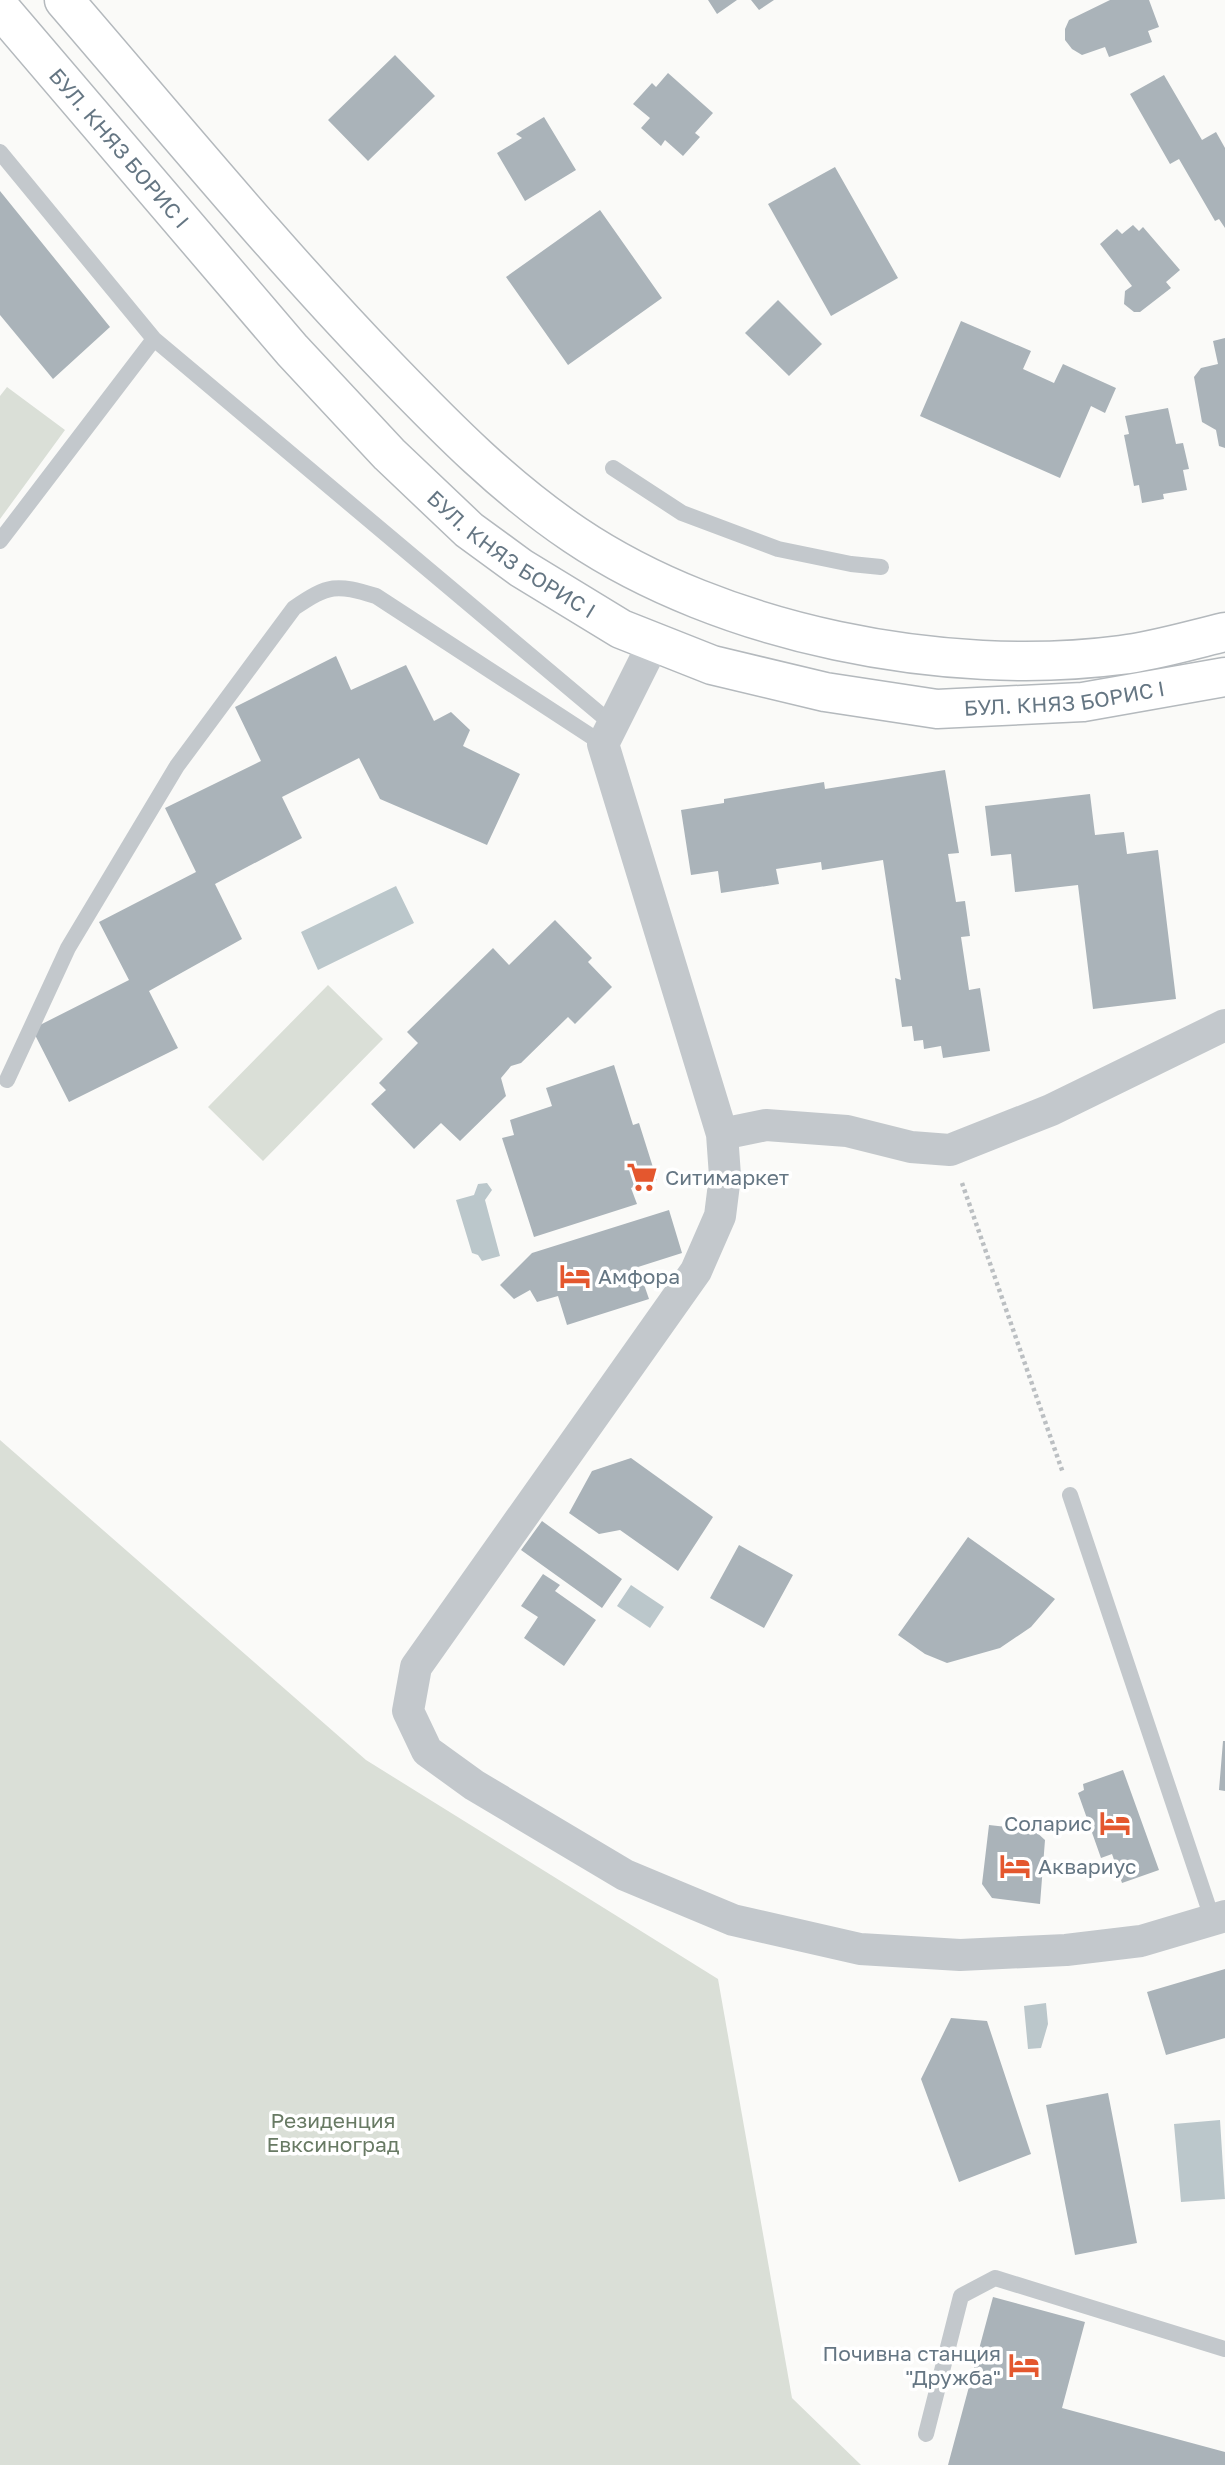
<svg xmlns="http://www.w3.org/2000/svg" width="1225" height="2465" font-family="'Golos Text',sans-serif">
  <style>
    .green { fill: #dadfd7 }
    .water { fill: #bbc7cb }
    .building { fill: #aab3b9 }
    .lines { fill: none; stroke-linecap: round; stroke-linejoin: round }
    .highway-casing { stroke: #b4b9bd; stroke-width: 41 }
    .path { stroke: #bbbfc2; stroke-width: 4.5; stroke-dasharray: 3.5 3.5; stroke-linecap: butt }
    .lane { stroke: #c3c8cc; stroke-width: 16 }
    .street { stroke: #c3c8cc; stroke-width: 32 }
    .highway { stroke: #fff; stroke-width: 38 }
    .labels { text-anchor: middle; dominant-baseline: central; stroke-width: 7; stroke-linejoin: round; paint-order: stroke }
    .street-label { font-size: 21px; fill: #657683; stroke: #fff }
    .poi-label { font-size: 21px; fill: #657683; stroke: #fff; text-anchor: start }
    .park-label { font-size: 21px; fill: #687a64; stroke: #fff }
  </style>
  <rect width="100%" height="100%" fill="#fafaf8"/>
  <path class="green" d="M7,387L65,430L0,519V396Z
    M328,985L383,1039L263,1161L208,1107Z
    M0,1440L366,1760L718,1979L792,2398L861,2465H0Z"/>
  <path class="water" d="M396,886L414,923L318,970L301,932Z
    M487,1183L492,1190L485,1200L500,1256L482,1261L478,1255L472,1253L456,1200L474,1195L478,1184Z
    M631,1585L664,1607L650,1628L617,1606Z
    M1046,2003L1048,2024L1041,2048L1028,2049L1024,2006Z
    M1220,2120L1225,2199L1181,2202L1174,2124Z"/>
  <path class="building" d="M708,0H737L717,14Z
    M751,0H774L759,10Z
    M1110,0H1149L1159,27L1148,31L1152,42L1109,57L1105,47L1082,55L1072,49L1065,40V29L1069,20Z
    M395,55L435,96L368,161L328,120Z
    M668,73L713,113L695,133L700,137L683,156L665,140L661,146L641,128L650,118L633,104L652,83L656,87Z
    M1164,75L1202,140L1216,132L1225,148V228L1219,219L1215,221L1179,159L1170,164L1130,94Z
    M544,117L576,170L525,201L497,153L522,138L516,134Z
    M835,167L898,278L831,316L768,204Z
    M0,191L110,327L53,379L0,315Z
    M600,210L662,298L568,365L506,277Z
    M1133,225L1139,231L1143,227L1180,270L1166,282L1171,288L1140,312H1134L1124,304L1125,291L1132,286L1100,244L1117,229L1122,234Z
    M778,300L822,344L789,376L745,333Z
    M961,321L1031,351L1023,369L1054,383L1063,364L1116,388L1105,413L1091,406L1060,478L920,416Z
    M1225,338V448L1219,446L1216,430L1202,422L1194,377L1201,368L1218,364L1213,341Z
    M1168,408L1176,444L1183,443L1189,469L1183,470L1187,490L1163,494L1164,499L1142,503L1139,485L1134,486L1124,435L1129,434L1125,416Z
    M336,656L351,690L406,665L434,721L451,712L470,730L463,746L520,774L487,845L380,799L359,758L282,797L302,838L215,884L242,939L149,991L178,1048L69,1102L32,1029L129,980L99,922L196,872L165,808L261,761L235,707Z
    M945,770L959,853L948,854L956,902L965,901L970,936L961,937L969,990L980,988L990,1051L943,1058L941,1046L924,1049L923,1040L914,1041L912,1026L902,1027L895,978L901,980L883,860L822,870L821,862L776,869L779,884L721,893L718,871L691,875L681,810L724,803V799L824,782L825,789Z
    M1090,794L1095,835L1124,832L1127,854L1158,850L1176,999L1093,1009L1078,885L1015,892L1011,854L991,856L985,806Z
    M555,920L592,958L588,962L612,987L575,1024L568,1017L521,1063L511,1066L501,1078L506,1096L460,1141L441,1123L414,1149L371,1104L386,1090L379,1083L418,1043L407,1032L493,948L509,965Z
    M614,1065L633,1125L639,1123L657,1180L631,1188L637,1204L534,1237L502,1138L514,1135L510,1120L552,1106L546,1088Z
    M669,1210L682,1253L638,1267L649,1299L567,1325L558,1296L537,1302L530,1290L514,1299L500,1285L532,1253Z
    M631,1458L713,1517L678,1571L620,1530L599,1534L569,1513L592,1471Z
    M542,1521L622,1579L602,1608L521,1550Z
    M968,1537L1055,1599L1031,1627L1000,1648L947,1663L925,1654L898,1635Z
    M739,1545L793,1575L764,1628L710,1598Z
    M543,1574L560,1585L555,1591L596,1620L564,1666L524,1638L538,1617L521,1606Z
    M1223,1741H1225V1791L1219,1790Z
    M1123,1770L1159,1870L1122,1883L1112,1854L1101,1858L1078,1793L1084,1790L1083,1784Z
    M989,1825L1034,1830L1045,1840L1040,1904L992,1898L982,1884Z
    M1225,1969V2038L1166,2055L1147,1992Z
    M951,2018L987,2021L1031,2154L959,2182L921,2079Z
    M1108,2093L1137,2243L1075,2255L1046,2105Z
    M993,2297L1085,2322L1062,2408L1225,2452V2465H948Z"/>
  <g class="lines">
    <g class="highway-casing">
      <g id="highway">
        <path d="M64,0C171,124 275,251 389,369C447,429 505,488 575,535C722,634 945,678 1121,655C1155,651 1191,640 1225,632"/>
        <path id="s1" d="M0,8L292,350L389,454L469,530L521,568L621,629L712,665L825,692L937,709L1083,702L1225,677"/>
      </g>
    </g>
    <path class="path" d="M962,1183L1063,1473"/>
    <path class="lane" d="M0,152L154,339L612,724
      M613,468L682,513L778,549L851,564L881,567
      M0,541L154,339
      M7,1080L68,948L177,766L294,608C329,584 336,584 376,596L603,744
      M1070,1495L1213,1921
      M926,2434L961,2296L995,2278L1225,2349"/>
    <path class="street" d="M654,642L603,744L722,1134L725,1176L720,1216L696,1271L416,1667L408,1711L427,1751L474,1785L625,1875L733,1920L860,1949L960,1955L1066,1950L1141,1941L1225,1916
      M722,1134L766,1125L847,1131L911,1147L950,1150L1051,1110L1225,1025"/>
    <use href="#highway" class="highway"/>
  </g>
  <defs>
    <g id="supermarket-bare" transform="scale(2.415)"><path d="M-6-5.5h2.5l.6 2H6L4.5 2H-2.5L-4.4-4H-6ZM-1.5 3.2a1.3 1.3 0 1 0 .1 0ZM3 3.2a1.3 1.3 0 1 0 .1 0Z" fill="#e4572e" stroke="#fff" stroke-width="2.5" paint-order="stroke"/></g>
    <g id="hotel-bare" transform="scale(2.415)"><path d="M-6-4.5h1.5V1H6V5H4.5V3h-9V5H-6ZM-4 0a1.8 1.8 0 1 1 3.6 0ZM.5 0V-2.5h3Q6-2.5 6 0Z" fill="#e4572e" stroke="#fff" stroke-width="2.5" paint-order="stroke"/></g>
  </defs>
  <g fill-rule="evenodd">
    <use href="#supermarket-bare" x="642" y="1177"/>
    <use href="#hotel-bare" x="575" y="1276"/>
    <use href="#hotel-bare" x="1115" y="1823"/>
    <use href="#hotel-bare" x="1015" y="1866"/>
    <use href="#hotel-bare" x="1024" y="2365"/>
  </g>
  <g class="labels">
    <g class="street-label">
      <text stroke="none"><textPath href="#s1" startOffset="184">БУЛ. КНЯЗ БОРИС I</textPath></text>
      <text stroke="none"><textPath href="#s1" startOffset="751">БУЛ. КНЯЗ БОРИС I</textPath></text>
      <text stroke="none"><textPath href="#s1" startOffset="1339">БУЛ. КНЯЗ БОРИС I</textPath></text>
    </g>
    <g class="poi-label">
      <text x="665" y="1177">Ситимаркет</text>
      <text x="598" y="1276">Амфора</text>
      <text x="1092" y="1823" text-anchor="end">Соларис</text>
      <text x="1038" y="1866">Аквариус</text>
      <text x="1001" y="2353" text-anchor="end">Почивна станция<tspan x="1001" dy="24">"Дружба"</tspan></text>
    </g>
    <g class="park-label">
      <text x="333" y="2120">Резиденция<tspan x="333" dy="24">Евксиноград</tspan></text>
    </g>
  </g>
</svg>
